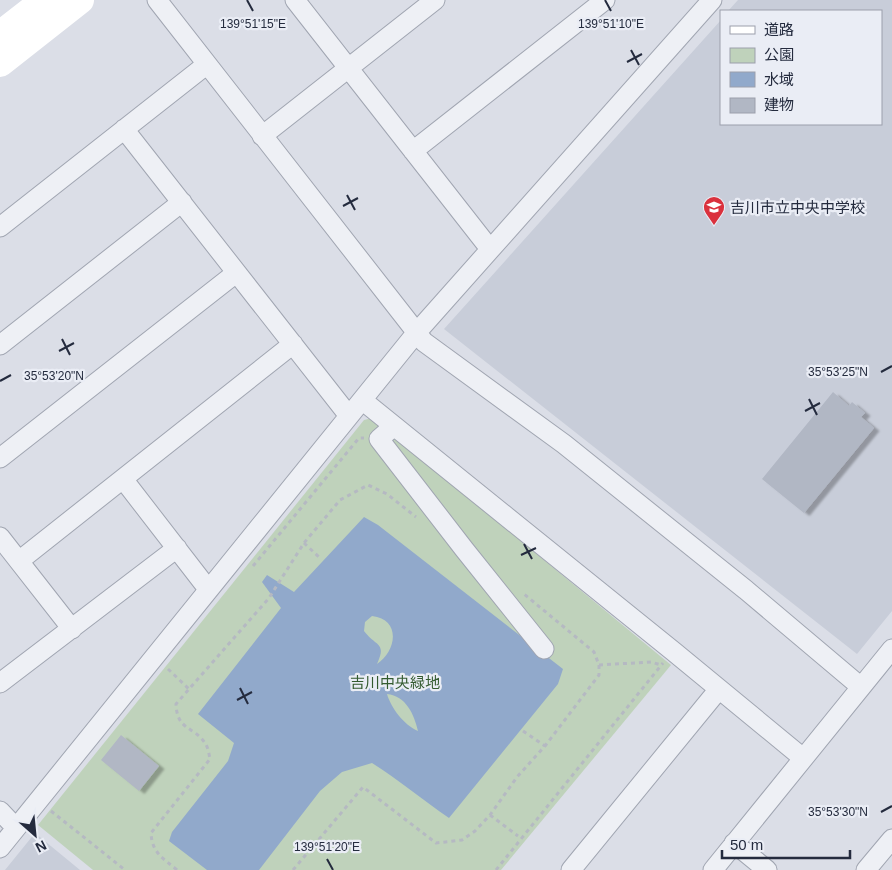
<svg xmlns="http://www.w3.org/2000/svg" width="892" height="870" font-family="Arial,'Noto Sans JP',sans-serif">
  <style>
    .built { fill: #c8cdd9 }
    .green { fill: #bfd2bb }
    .water { fill: #91a9cb; fill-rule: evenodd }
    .building { fill: #b1b7c4; filter: url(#shadow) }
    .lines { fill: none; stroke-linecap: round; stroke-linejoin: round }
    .minor-casing { stroke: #a0a5b1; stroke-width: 21 }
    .path { stroke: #b5b9c2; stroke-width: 3; stroke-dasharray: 4 4; stroke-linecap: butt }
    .minor { stroke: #eef0f5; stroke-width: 19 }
    .secondary { stroke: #fff; stroke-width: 28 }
    .ticks { fill: none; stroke: #242b3e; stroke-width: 2 }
    .labels { text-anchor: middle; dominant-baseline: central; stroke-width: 4.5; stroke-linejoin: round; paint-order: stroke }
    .poi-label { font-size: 15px; fill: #242b3e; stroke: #eaedf5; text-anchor: start }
    .park-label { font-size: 15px; fill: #345b30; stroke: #eaedf5 }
    .ticks-label { font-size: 12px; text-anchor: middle; fill: #242b3e; stroke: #eaedf5; stroke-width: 4.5; stroke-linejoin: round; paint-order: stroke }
  </style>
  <defs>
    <filter id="shadow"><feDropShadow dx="5.5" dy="3" stdDeviation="1" flood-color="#0004"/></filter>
  </defs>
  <rect width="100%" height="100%" fill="#dbdee7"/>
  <path class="built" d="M738,0H892V611L857,654L444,329L721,20V124H881V11H728Z
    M35,833L80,870H5Z"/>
  <path class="green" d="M372,418L671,665L501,870H93L38,825L364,420Z"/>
  <path class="water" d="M364,517L378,525L563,669L558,684L449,818C423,800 399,780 372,763L342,772L320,791L259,870H207L169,841L172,832L228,761L234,743L198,714L281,608L262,582L267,575L294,592ZM372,616C401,619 397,651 377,664C387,642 376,647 364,631L365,622ZM387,694C406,696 414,714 418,731C404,725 391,708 387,694Z"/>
  <path class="building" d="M833,392L849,406L852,402L865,413L861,417L874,428L804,513L762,479Z
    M121,735L159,766L139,791L101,760Z"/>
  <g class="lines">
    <g class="minor-casing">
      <path id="minor" d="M157,0L424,342L564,444L746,590L861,687
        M295,0L490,249
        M124,129L349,416
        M262,136L435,0
        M413,151L605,0
        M0,227L206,65
        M0,345L182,202
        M362,400L673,651L803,758
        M394,426L379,439L464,549L544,649
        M0,458L236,273
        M123,479L208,589
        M0,537L72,629
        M19,561L293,344
        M0,683L177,548
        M0,811L16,828
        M734,843L767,870
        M0,848L417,332L712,0
        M571,870L719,689
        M713,870L892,649
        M866,870L892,839"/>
    </g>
    <path class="path" d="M304,543L321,559
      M253,566L359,438H364
      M599,665L651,662L661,665
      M168,669L189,689
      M523,731L545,746
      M51,811L125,870
      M490,815L518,836
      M177,870C163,858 152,853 151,833L210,759C209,754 208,747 205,743C194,726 177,731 176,704L269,598L304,543L340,500L368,485L387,494L416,517
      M293,870L363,787L436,843L462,840L475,831L490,815L517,777L545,746L599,675V665L594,652L524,594
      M496,870L663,663"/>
    <use href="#minor" class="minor"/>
    <path class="secondary" d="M0,35L45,0
      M0,63L80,0"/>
  </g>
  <path class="ticks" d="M247,0L253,11M605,0L611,11M631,50L639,65M627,62L642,54M347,195L355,210M343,206L358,198M62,339L70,355M59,351L74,343M881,372L892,366M0,381L11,375M809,399L817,415M805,411L820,403M524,544L532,559M521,555L536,548M240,688L248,704M237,700L252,692M881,812L892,806M327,859L333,870"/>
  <defs>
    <g id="school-pin" transform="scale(1.125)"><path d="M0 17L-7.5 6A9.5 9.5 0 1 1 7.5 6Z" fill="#da313d" stroke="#eaedf5"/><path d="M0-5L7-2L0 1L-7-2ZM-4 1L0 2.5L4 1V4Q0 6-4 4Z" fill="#fff"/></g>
  </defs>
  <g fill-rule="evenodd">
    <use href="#school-pin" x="714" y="207"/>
  </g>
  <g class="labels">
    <g class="poi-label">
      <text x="730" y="207">吉川市立中央中学校</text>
    </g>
    <g class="park-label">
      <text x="395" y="682">吉川中央緑地</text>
    </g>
  </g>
  <g class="ticks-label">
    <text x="253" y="28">139°51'15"E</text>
    <text x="611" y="28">139°51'10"E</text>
    <text x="838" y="376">35°53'25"N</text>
    <text x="54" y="380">35°53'20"N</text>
    <text x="838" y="816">35°53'30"N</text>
    <text x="327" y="851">139°51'20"E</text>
  </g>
  <rect x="720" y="10" width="162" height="115" fill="#eaedf5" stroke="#9b9fac"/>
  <rect x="730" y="26" width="25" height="8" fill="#ffffff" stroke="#9b9fac"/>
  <text x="764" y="35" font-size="15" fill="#242b3e">道路</text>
  <rect x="730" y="48" width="25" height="15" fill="#bfd2bb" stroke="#9b9fac"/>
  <text x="764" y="60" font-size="15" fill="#242b3e">公園</text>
  <rect x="730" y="72" width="25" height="15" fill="#91a9cb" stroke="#9b9fac"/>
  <text x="764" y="85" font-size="15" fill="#242b3e">水域</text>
  <rect x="730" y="98" width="25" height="15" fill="#b1b7c4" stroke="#9b9fac"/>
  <text x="764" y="110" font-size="15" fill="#242b3e">建物</text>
  <g transform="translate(35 835) rotate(153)" stroke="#eaedf5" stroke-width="4" paint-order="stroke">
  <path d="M0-4L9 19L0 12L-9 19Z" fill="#242b3e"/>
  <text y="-8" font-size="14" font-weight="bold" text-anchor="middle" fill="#242b3e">N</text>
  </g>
  <path d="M722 850v8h128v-8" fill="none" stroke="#242b3e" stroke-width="2.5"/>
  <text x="730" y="850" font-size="15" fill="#242b3e" stroke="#eaedf5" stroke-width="4" paint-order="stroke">50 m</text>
</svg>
